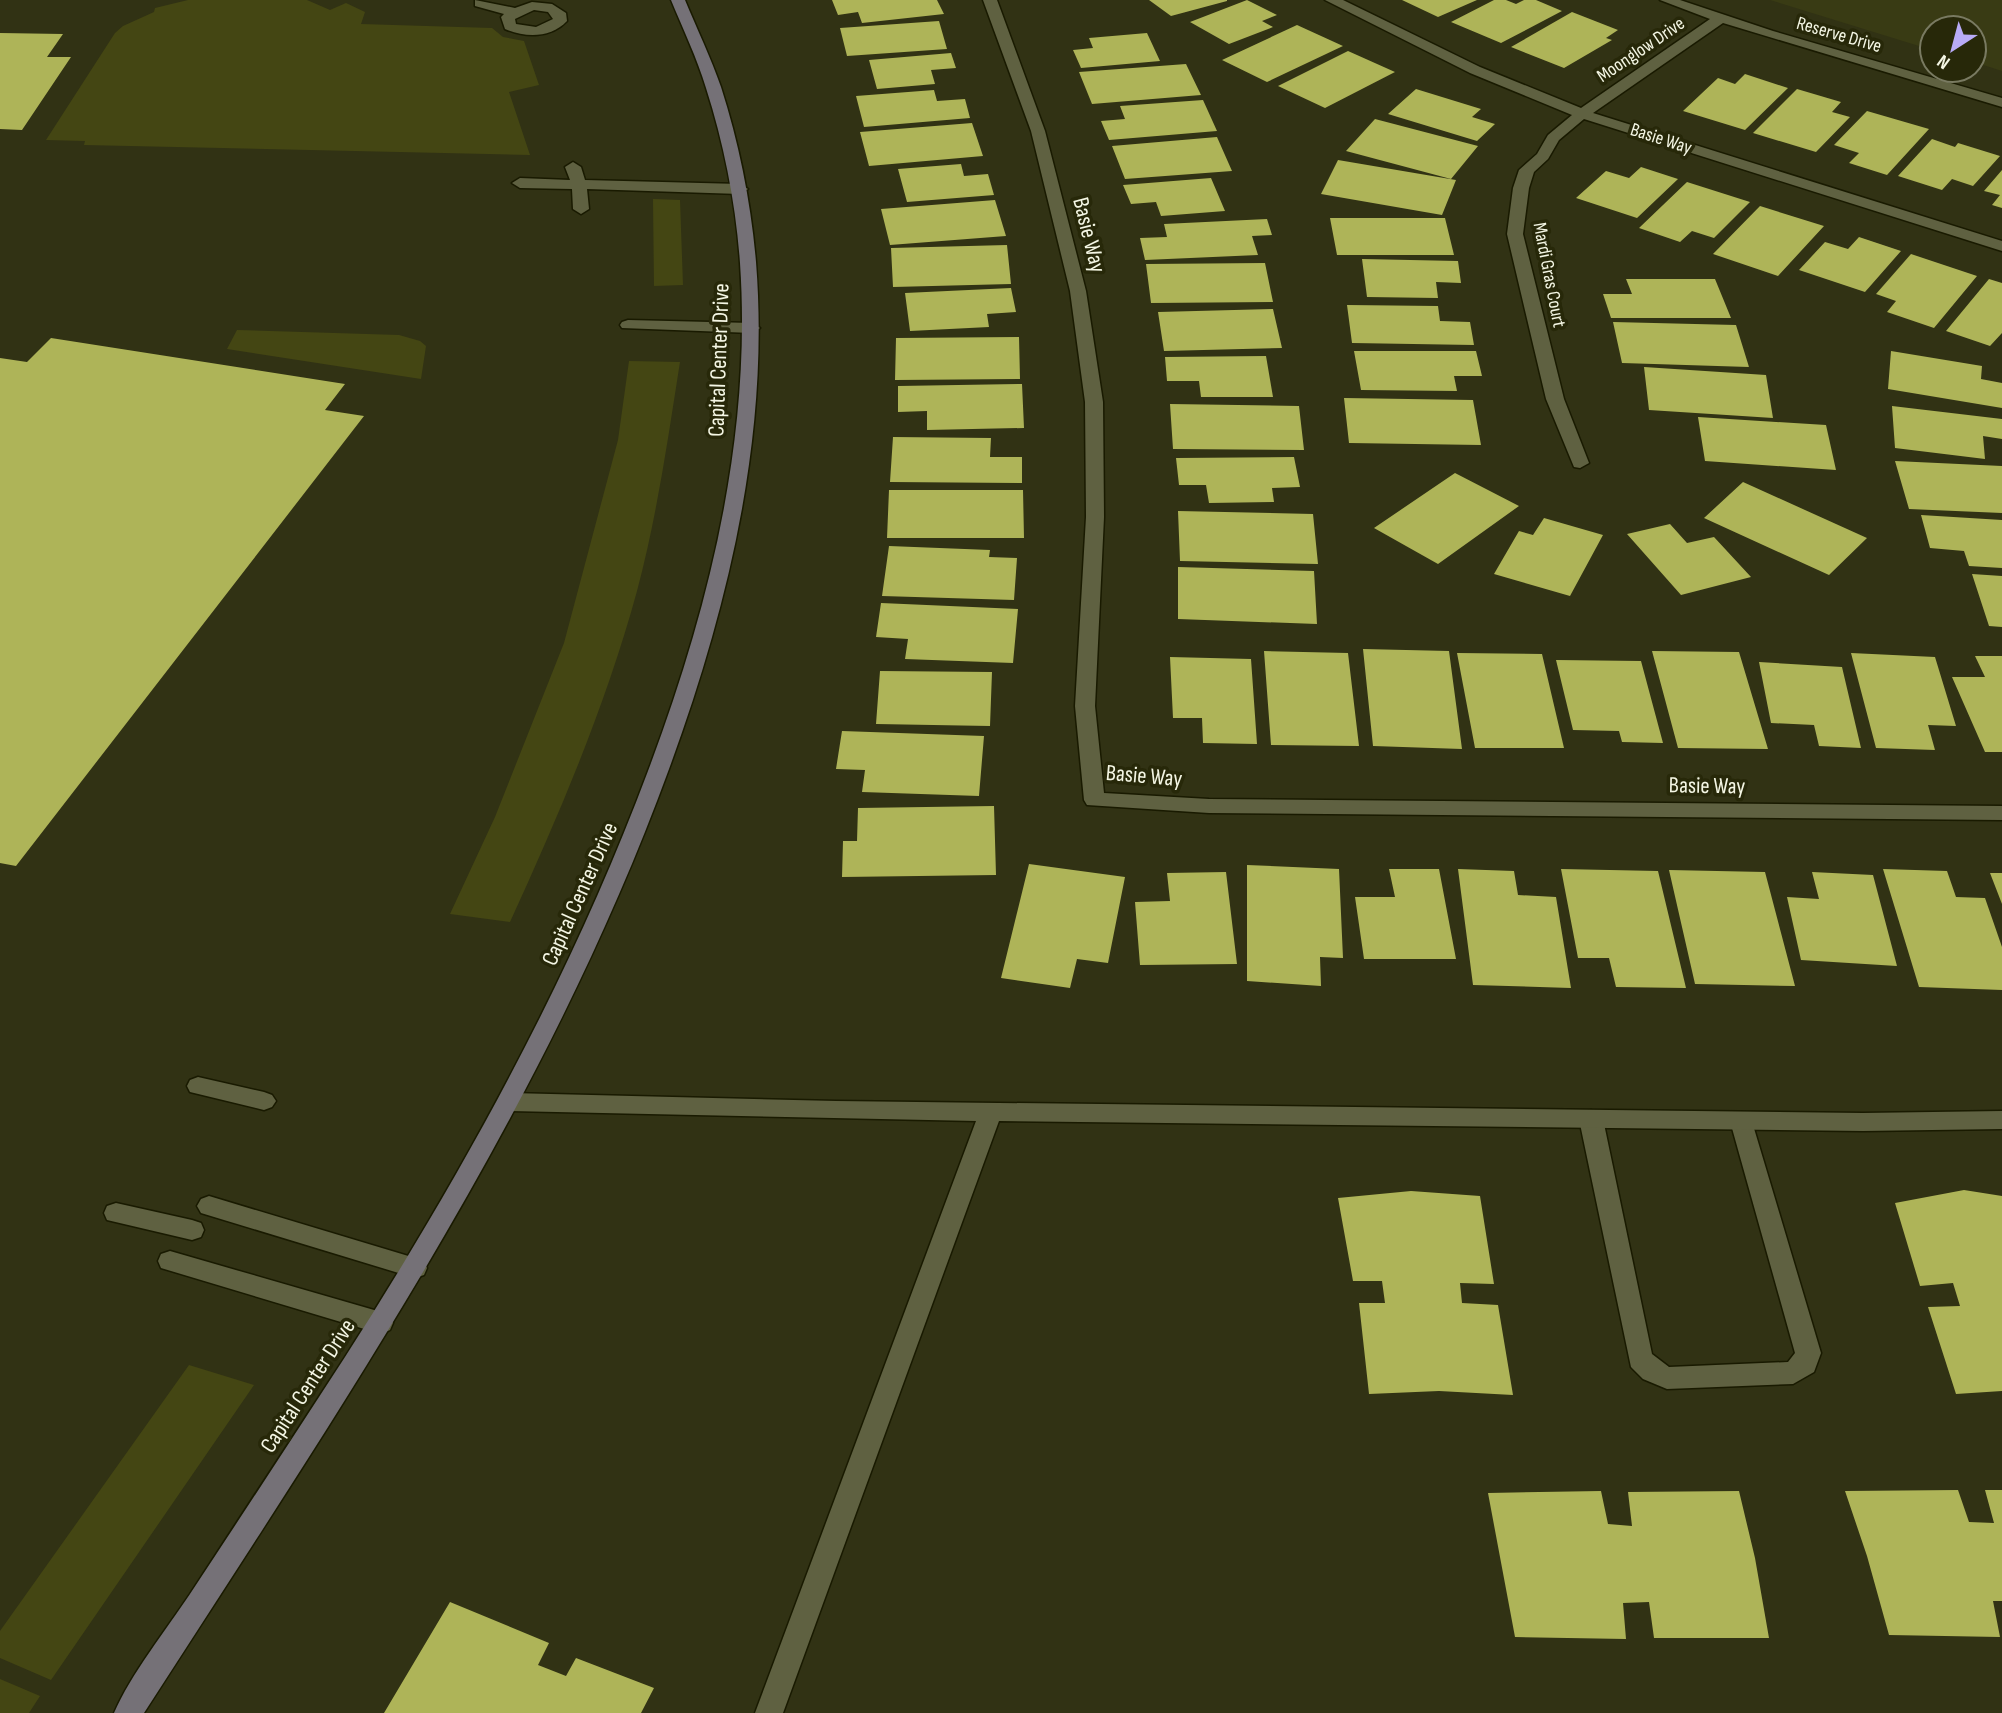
<svg xmlns="http://www.w3.org/2000/svg" width="2002" height="1713" font-family="'Sofia Sans Condensed',sans-serif">
  <style>
    .built { fill: #393b14 }
    .green { fill: #444613 }
    .building { fill: #aeb458 }
    .lines { fill: none; stroke-linecap: round; stroke-linejoin: round }
    .lane-casing { stroke: #191a00; stroke-width: 3 }
    .street-casing { stroke: #191a00; stroke-width: 3 }
    .secondary-casing { stroke: #191a00; stroke-width: 3 }
    .lane { fill: #5f6141; fill-rule: evenodd }
    .street { fill: #5f6141; fill-rule: evenodd }
    .secondary { fill: #757177; fill-rule: evenodd }
    .labels { text-anchor: middle; dominant-baseline: central; stroke-width: 7; stroke-linejoin: round; paint-order: stroke }
    .far-street-label { font-size: 19px; fill: #f4f6e4; stroke: #272809 }
    .street-label { font-size: 23px; fill: #f4f6e4; stroke: #272809 }
  </style>
  <rect width="100%" height="100%" fill="#313214"/>
  <path class="built" d="M1770,0H2002V71L1974,62V28H1932V50Z"/>
  <path class="green" d="M188,0H307L330,10L346,3L365,12L361,24L492,28L503,37L524,41L539,85L509,92L530,155L84,145L85,141L46,140L115,33L123,26L154,12L155,8Z
    M653,199L680,200L683,285L654,286Z
    M237,330L399,335L420,341L426,346L421,379L227,349Z
    M629,361L680,362C668,438 657,516 637,591C606,705 559,815 510,922L450,914L495,817L564,643L618,440Z
    M189,1365L254,1385L51,1680L0,1658V1631Z
    M0,1679L40,1696L29,1713H0Z"/>
  <path class="building" d="M832,0H937L944,14L862,23L858,12L838,15Z
    M1149,0H1227V1L1171,16Z
    M1247,0L1277,15L1262,21L1273,27L1229,44L1190,22Z
    M1402,0H1477L1438,17Z
    M1494,0H1506L1516,4L1524,0H1536L1562,11L1501,43L1451,22Z
    M1572,12L1618,30L1606,38L1612,40L1564,68L1511,47Z
    M939,21L947,49L847,56L840,28Z
    M1297,25L1343,46L1267,82L1222,60Z
    M0,33L63,34L47,57H71L22,130L0,129Z
    M1147,33L1160,61L1081,68L1073,50L1093,48L1089,38Z
    M1348,51L1395,72L1325,108L1278,86Z
    M951,53L956,68L931,70L935,84L877,89L869,60Z
    M1186,64L1201,95L1092,104L1079,72Z
    M1745,74L1788,88L1745,130L1683,111L1718,78L1735,84Z
    M1416,89L1481,109L1472,117L1495,124L1477,141L1388,114Z
    M1797,89L1841,102L1832,112L1850,117L1816,152L1753,133Z
    M934,90L937,101L965,99L970,118L864,127L856,96Z
    M1203,100L1217,131L1109,140L1101,121L1125,119L1120,106Z
    M1867,111L1929,129L1887,175L1849,163L1859,153L1834,145Z
    M1375,119L1478,146L1451,179L1346,151Z
    M972,123L983,156L869,166L860,132Z
    M1217,137L1232,171L1125,179L1112,146Z
    M1932,139L1955,147L1958,143L2000,156L1973,186L1952,179L1942,190L1898,176Z
    M1338,160L1450,179L1456,180L1442,215L1321,194Z
    M961,164L964,176L988,174L994,195L907,202L898,169Z
    M1641,167L1678,179L1637,218L1576,198L1606,171L1629,178Z
    M2002,170V208L1992,205L2000,195L1984,191Z
    M1211,178L1225,211L1161,216L1156,202L1131,204L1123,185Z
    M1687,182L1750,202L1714,238L1692,231L1680,242L1639,228Z
    M995,200L1006,236L890,245L881,209Z
    M1760,206L1824,226L1778,276L1713,254Z
    M1330,218H1445L1454,255H1337Z
    M1267,219L1272,235L1252,236L1258,255L1145,260L1140,238L1167,237L1164,224Z
    M1859,237L1901,251L1865,292L1799,270L1825,242L1848,249Z
    M1007,245L1011,284L893,287L891,248Z
    M1911,254L1977,276L1934,328L1887,312L1896,301L1876,294Z
    M1362,259L1458,261L1461,283L1436,282L1438,298L1367,297Z
    M1265,263L1273,302L1151,303L1146,264Z
    M1626,279H1715L1731,318H1611L1603,294H1632Z
    M1989,279L2002,283V333L1990,346L1946,331Z
    M1011,288L1016,312L987,314L989,327L910,331L905,293Z
    M1347,305L1438,306L1440,321L1470,322L1474,345L1352,343Z
    M1273,309L1282,348L1164,351L1158,312Z
    M1613,322L1736,325L1749,367L1622,363Z
    M1019,337L1020,379L895,380L896,338Z
    M51,338L345,384L325,410L364,416L16,866L0,863V358L27,362Z
    M1354,351H1476L1482,376H1454L1457,391L1361,390Z
    M1891,351L1982,366L1981,379L2002,383V408L1888,389Z
    M1266,356L1273,397H1201L1199,381H1167L1165,357Z
    M1644,367L1766,375L1773,418L1649,410Z
    M1022,384L1024,428L927,430V411L898,412V386Z
    M1344,398L1473,400L1481,445L1349,443Z
    M1170,404L1299,406L1304,450L1173,449Z
    M1892,406L2002,419V439L1983,436L1985,459L1895,448Z
    M1698,417L1826,425L1836,470L1705,461Z
    M893,437L991,438L990,457H1022V483L890,482Z
    M1294,457L1300,487L1272,488L1274,502L1209,503L1206,485H1179L1176,458Z
    M1895,461L2002,466V513L1909,509Z
    M1455,473L1519,506L1438,564L1374,528Z
    M1743,482L1867,538L1829,575L1704,518Z
    M889,490H1023L1024,538H887Z
    M1178,511L1313,514L1318,564L1180,561Z
    M1921,515L2002,520V568L1969,566L1964,551L1930,548Z
    M1544,518L1603,535L1570,596L1494,574L1519,531L1533,535Z
    M1670,524L1687,543L1714,537L1751,577L1681,595L1627,534Z
    M889,546L990,550L989,557L1017,558L1014,600L882,596Z
    M1178,567L1314,571L1317,624L1178,619Z
    M1972,574L2002,576V627L1989,626Z
    M881,603L1018,609L1013,663L905,659L908,639L876,637Z
    M1363,649L1449,651L1462,749L1373,746Z
    M1264,651L1348,653L1359,746L1271,745Z
    M1652,651L1739,652L1768,749L1678,748Z
    M1457,653L1542,654L1564,748H1475Z
    M1851,653L1935,657L1956,726L1928,725L1935,750L1876,748Z
    M1975,656H2002V752H1985L1952,677H1985Z
    M1170,657L1251,659L1257,744L1203,743L1202,718H1173Z
    M1556,660L1641,661L1663,743L1622,742L1619,731L1573,730Z
    M1759,662L1842,667L1861,748L1819,746L1814,725L1771,723Z
    M880,671L992,672L990,726L876,724Z
    M842,731L984,736L979,796L862,792L865,770L836,769Z
    M994,806L996,875L842,877L843,841H857L858,808Z
    M1029,864L1125,877L1108,963L1077,959L1070,988L1001,978Z
    M1247,865L1339,869L1343,958L1320,957L1321,986L1247,981Z
    M1389,869H1439L1456,959H1364L1355,897H1395Z
    M1458,869L1514,871L1518,895L1556,897L1571,988L1473,985Z
    M1561,869L1658,871L1686,988L1616,987L1609,958H1578Z
    M1883,869L1947,871L1956,897L1985,898L2002,947V990L1919,987Z
    M1669,870L1765,872L1795,986L1695,984Z
    M1226,872L1237,964L1140,965L1135,902L1170,901L1167,873Z
    M1812,872L1873,875L1897,966L1801,960L1787,897L1819,899Z
    M1990,873H2002V904Z
    M1964,1190L2002,1196V1391L1956,1394L1928,1307L1960,1306L1953,1283L1920,1286L1895,1203Z
    M1411,1191L1480,1196L1494,1284L1460,1283L1462,1303L1498,1305L1513,1395L1439,1391L1369,1394L1359,1303H1385L1382,1281H1353L1338,1198Z
    M1958,1490L1969,1522L1994,1523L1985,1490H2002V1601H1993L2000,1637L1889,1635L1867,1556L1845,1491Z
    M1601,1491L1608,1524L1632,1526L1628,1492L1739,1491L1755,1558L1769,1638H1654L1649,1602L1623,1603L1626,1639L1515,1637L1488,1493Z
    M450,1602L549,1643L538,1665L566,1676L576,1658L654,1688L641,1713H384Z"/>
  <g class="lines">
    <g class="lane-casing">
      <path id="lane" d="M475,0L515,8L532,2L552,4L566,13L567,21C551,38 526,38 505,29L501,17L504,14L475,6ZM534,10L548,12L553,19L536,27L516,24L515,19Z
        M573,162L581,167L585,180L740,184L748,189L740,194L587,189L589,209L581,214L573,209L572,189L520,188L512,183L520,178L570,180L565,167Z
        M628,320L752,323L760,328L752,333L622,328L620,325L622,322Z
        M198,1077L264,1092L272,1095L276,1101L272,1107L264,1110L190,1092L187,1086L190,1080Z
        M1591,1110L1599,1113L1603,1119L1652,1354L1669,1367L1788,1362L1795,1353L1730,1121L1734,1115L1742,1112L1750,1115L1821,1353L1814,1372L1793,1384L1667,1389L1643,1379L1631,1367L1579,1119L1583,1113Z
        M209,1196L415,1258L424,1261L427,1268L424,1275L415,1278L201,1213L197,1206L201,1199Z
        M116,1203L192,1220L201,1223L204,1230L201,1237L192,1240L107,1220L104,1213L107,1206Z
        M170,1251L381,1312L390,1316L393,1323L390,1330L381,1334L161,1268L158,1261L161,1254Z"/>
    </g>
    <g class="street-casing">
      <path id="street" d="M983,0H997L1045,131L1086,291L1103,402L1104,517L1095,706L1104,793L1209,799L2002,806V820L1209,813L1087,805L1084,800L1075,706L1086,517L1085,402L1070,291L1031,131Z
        M1325,0H1343L1480,67L1581,108L1710,19L1660,0H1680L1773,31L2002,98V107L1723,23L1593,113L2002,241V251L1584,119L1559,140L1548,159L1534,172L1529,188L1523,234L1564,399L1589,463L1580,468L1574,467L1546,399L1507,234L1513,188L1519,170L1537,154L1548,135L1572,115L1470,73Z
        M510,1093L836,1101L1863,1113L2002,1111V1129L1863,1131L999,1121L783,1713H755L976,1121L510,1111L502,1108L498,1102L502,1096Z"/>
    </g>
    <g class="secondary-casing">
      <path id="secondary" d="M671,0H685C697,29 711,58 721,87C739,143 751,203 756,262C770,435 728,608 669,769C545,1109 339,1410 144,1713H114C131,1674 166,1630 190,1594C242,1515 294,1436 345,1357C464,1171 571,977 648,771C709,609 752,437 740,263C736,205 724,144 706,88C697,58 683,29 671,0Z"/>
    </g>
    <use href="#lane" class="lane"/>
    <use href="#street" class="street"/>
    <use href="#secondary" class="secondary"/>
  </g>
  <g class="labels">
    <g class="far-street-label">
      <text transform="translate(1839 35) rotate(16)">Reserve Drive</text>
      <text transform="translate(1641 50) rotate(-34)">Moonglow Drive</text>
      <text transform="translate(1661 139) rotate(18)">Basie Way</text>
      <text transform="translate(1549 275) rotate(79)">Mardi Gras Court</text>
    </g>
    <g class="street-label">
      <text transform="translate(1089 235) rotate(76)">Basie Way</text>
      <text transform="translate(719 360) rotate(-88)">Capital Center Drive</text>
      <text transform="translate(1144 776) rotate(5)">Basie Way</text>
      <text transform="translate(1707 786) rotate(1)">Basie Way</text>
      <text transform="translate(580 894) rotate(-66)">Capital Center Drive</text>
      <text transform="translate(308 1386) rotate(-57)">Capital Center Drive</text>
    </g>
  </g>
  <g transform="translate(1953 49) rotate(216)"><circle r="33" fill="#272809" stroke="#797a61" stroke-width="2"/>
  <path d="M0-5L12 26L0 18L-12 26Z" fill="#b8abf7"/>
  <text y="-10" font-size="19" font-weight="bold" text-anchor="middle" fill="#f4f6e4">N</text>
  </g>
</svg>
